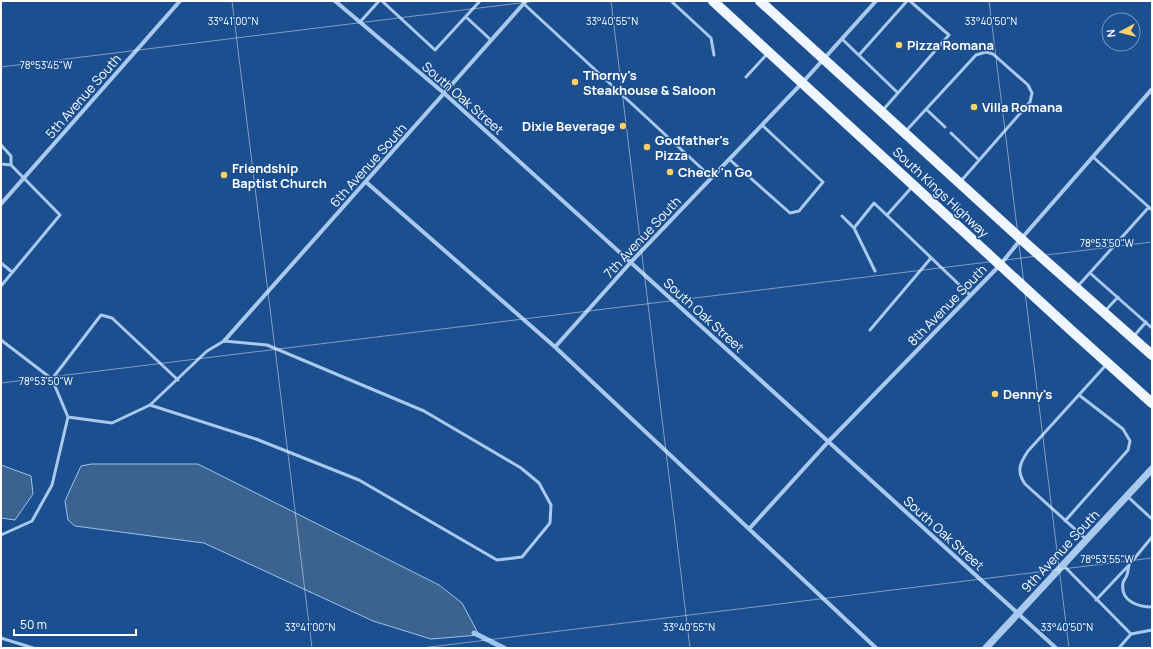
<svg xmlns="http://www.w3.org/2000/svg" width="1153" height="649" font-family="Manrope,sans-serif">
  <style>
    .water { fill: #3c6290; stroke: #9cc4f0 }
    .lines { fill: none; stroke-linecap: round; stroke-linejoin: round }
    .stream { stroke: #9cc4f0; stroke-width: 5 }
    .service { stroke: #a9c9ee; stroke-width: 3 }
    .minor { stroke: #a9c9ee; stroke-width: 4 }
    .tertiary { stroke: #a9c9ee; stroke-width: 7 }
    .primary { stroke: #f0f6ff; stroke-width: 10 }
    .ticks { fill: none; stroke: #fff; stroke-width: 1; stroke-opacity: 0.45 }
    .poi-dot { fill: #ffd166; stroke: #1b4f8f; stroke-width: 1.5 }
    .labels { text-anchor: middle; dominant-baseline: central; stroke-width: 3; stroke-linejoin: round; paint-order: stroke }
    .poi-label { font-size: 13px; font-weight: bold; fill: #fff; stroke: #1b4f8f; text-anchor: start }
    .street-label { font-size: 13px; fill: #fff; stroke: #1b4f8f }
    .ticks-label { font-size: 10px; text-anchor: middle; fill: #fff; stroke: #1b4f8f; stroke-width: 3; stroke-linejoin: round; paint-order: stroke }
  </style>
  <rect width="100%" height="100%" fill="#1b4f8f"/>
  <path class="water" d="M91,464H198L439,585L462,603L479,635L431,639L373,621L204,543L75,526L68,520L65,501L81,466Z
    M1,465L31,476L33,494L15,520L1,518Z"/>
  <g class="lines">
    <path class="stream" d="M474,633L504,648"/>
    <path class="service" d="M382,1L435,50L480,1
      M671,1L711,38L714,55
      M524,4L711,177
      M466,17L491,40
      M360,22L379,1
      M842,39L898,93
      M859,55L907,1
      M746,77L768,53
      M926,109L945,127
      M883,110L949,35L910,1
      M905,132L976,55L986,52L993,54L1028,85L1032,93L1030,102L961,181
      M951,133L979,160
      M1,145L11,156V165L60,215L1,286
      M1093,157L1152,210
      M729,159L790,213L799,211L823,182L762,125
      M1,164L11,165
      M887,215L912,187
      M842,216L854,228
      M1,263L12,272
      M875,271L854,228L874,203L970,295
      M1090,273L1152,328
      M1078,286L1149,207
      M1105,311L1118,297
      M870,330L931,258
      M1134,336L1146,322
      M1,340L52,379L68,417L112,423L150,405L207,351L224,341L267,345L424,411L521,468L539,483L551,505L550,523L522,557L497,560L359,480L256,439L150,405
      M52,379L101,315L112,318L178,380
      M1127,496L1152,519
      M1065,521L1128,450L1130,441L1123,429L1079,395
      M1,535L32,521L52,485L68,417
      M1087,540L1025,484C1016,471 1020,463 1028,451L1106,365
      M1129,565C1128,569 1128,574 1126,577C1125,580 1124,579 1123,583C1120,601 1138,607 1152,607
      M1064,566L1131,634
      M1096,600L1129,565L1152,537
      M1,638L33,648
      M1119,648L1131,634L1152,630"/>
    <path class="minor" d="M335,1L445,94L1056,648
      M366,182L555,347L876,648
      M1,204L180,1
      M224,341L526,1
      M555,347L631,262L803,82L876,1
      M749,529L828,442L1000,265L1021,239L1152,89"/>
    <path class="tertiary" d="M986,648L1152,469"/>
    <path class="primary" d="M713,1L1073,332L1152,403
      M760,1L1021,239L1152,355"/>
  </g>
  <path class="ticks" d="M232,1L312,648M611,1L690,648M989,1L1069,648M1,67L536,1M1,383L1152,242M422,648L1152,558"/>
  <g class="poi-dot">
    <circle cx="899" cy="45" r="4"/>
    <circle cx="575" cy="82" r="4"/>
    <circle cx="974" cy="107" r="4"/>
    <circle cx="623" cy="126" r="4"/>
    <circle cx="647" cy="147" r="4"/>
    <circle cx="670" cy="172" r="4"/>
    <circle cx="224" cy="175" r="4"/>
    <circle cx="995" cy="394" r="4"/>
  </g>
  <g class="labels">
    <g class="poi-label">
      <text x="907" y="45">Pizza Romana</text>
      <text x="583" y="75">Thorny's<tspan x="583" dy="15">Steakhouse &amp; Saloon</tspan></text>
      <text x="982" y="107">Villa Romana</text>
      <text x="615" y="126" text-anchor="end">Dixie Beverage</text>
      <text x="655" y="140">Godfather's<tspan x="655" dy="15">Pizza</tspan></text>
      <text x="232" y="168">Friendship<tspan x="232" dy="15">Baptist Church</tspan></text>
      <text x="678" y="172">Check 'n Go</text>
      <text x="1003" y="394">Denny's</text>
    </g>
    <g class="street-label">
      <text transform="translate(83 96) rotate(-49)">5th Avenue South</text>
      <text transform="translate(463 98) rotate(41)">South Oak Street</text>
      <text transform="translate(368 165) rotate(-48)">6th Avenue South</text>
      <text transform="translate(941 192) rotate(43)">South Kings Highway</text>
      <text transform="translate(642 237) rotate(-47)">7th Avenue South</text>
      <text transform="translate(947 305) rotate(-46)">8th Avenue South</text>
      <text transform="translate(704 315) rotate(42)">South Oak Street</text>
      <text transform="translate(944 533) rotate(42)">South Oak Street</text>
      <text transform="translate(1060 551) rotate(-47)">9th Avenue South</text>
    </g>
  </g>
  <g class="ticks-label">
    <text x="233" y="25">33°41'00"N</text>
    <text x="612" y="25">33°40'55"N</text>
    <text x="991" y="25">33°40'50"N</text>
    <text x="46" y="69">78°53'45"W</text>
    <text x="1107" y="247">78°53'50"W</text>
    <text x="46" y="385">78°53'50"W</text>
    <text x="1107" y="563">78°53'55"W</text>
    <text x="310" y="631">33°41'00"N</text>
    <text x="689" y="631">33°40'55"N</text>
    <text x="1067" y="631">33°40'50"N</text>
  </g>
  <rect width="1153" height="649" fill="none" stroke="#ffffff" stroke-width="4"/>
  <g transform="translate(1121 32) rotate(263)"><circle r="19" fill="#1b4f8f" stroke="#7695bc"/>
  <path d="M0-3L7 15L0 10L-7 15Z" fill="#ffd166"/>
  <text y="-6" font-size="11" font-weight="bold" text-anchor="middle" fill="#ffffff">N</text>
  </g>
  <path d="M14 629v6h122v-6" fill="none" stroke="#ffffff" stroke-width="2"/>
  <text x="20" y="629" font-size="12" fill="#ffffff" stroke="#1b4f8f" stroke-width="3" paint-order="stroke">50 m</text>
</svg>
